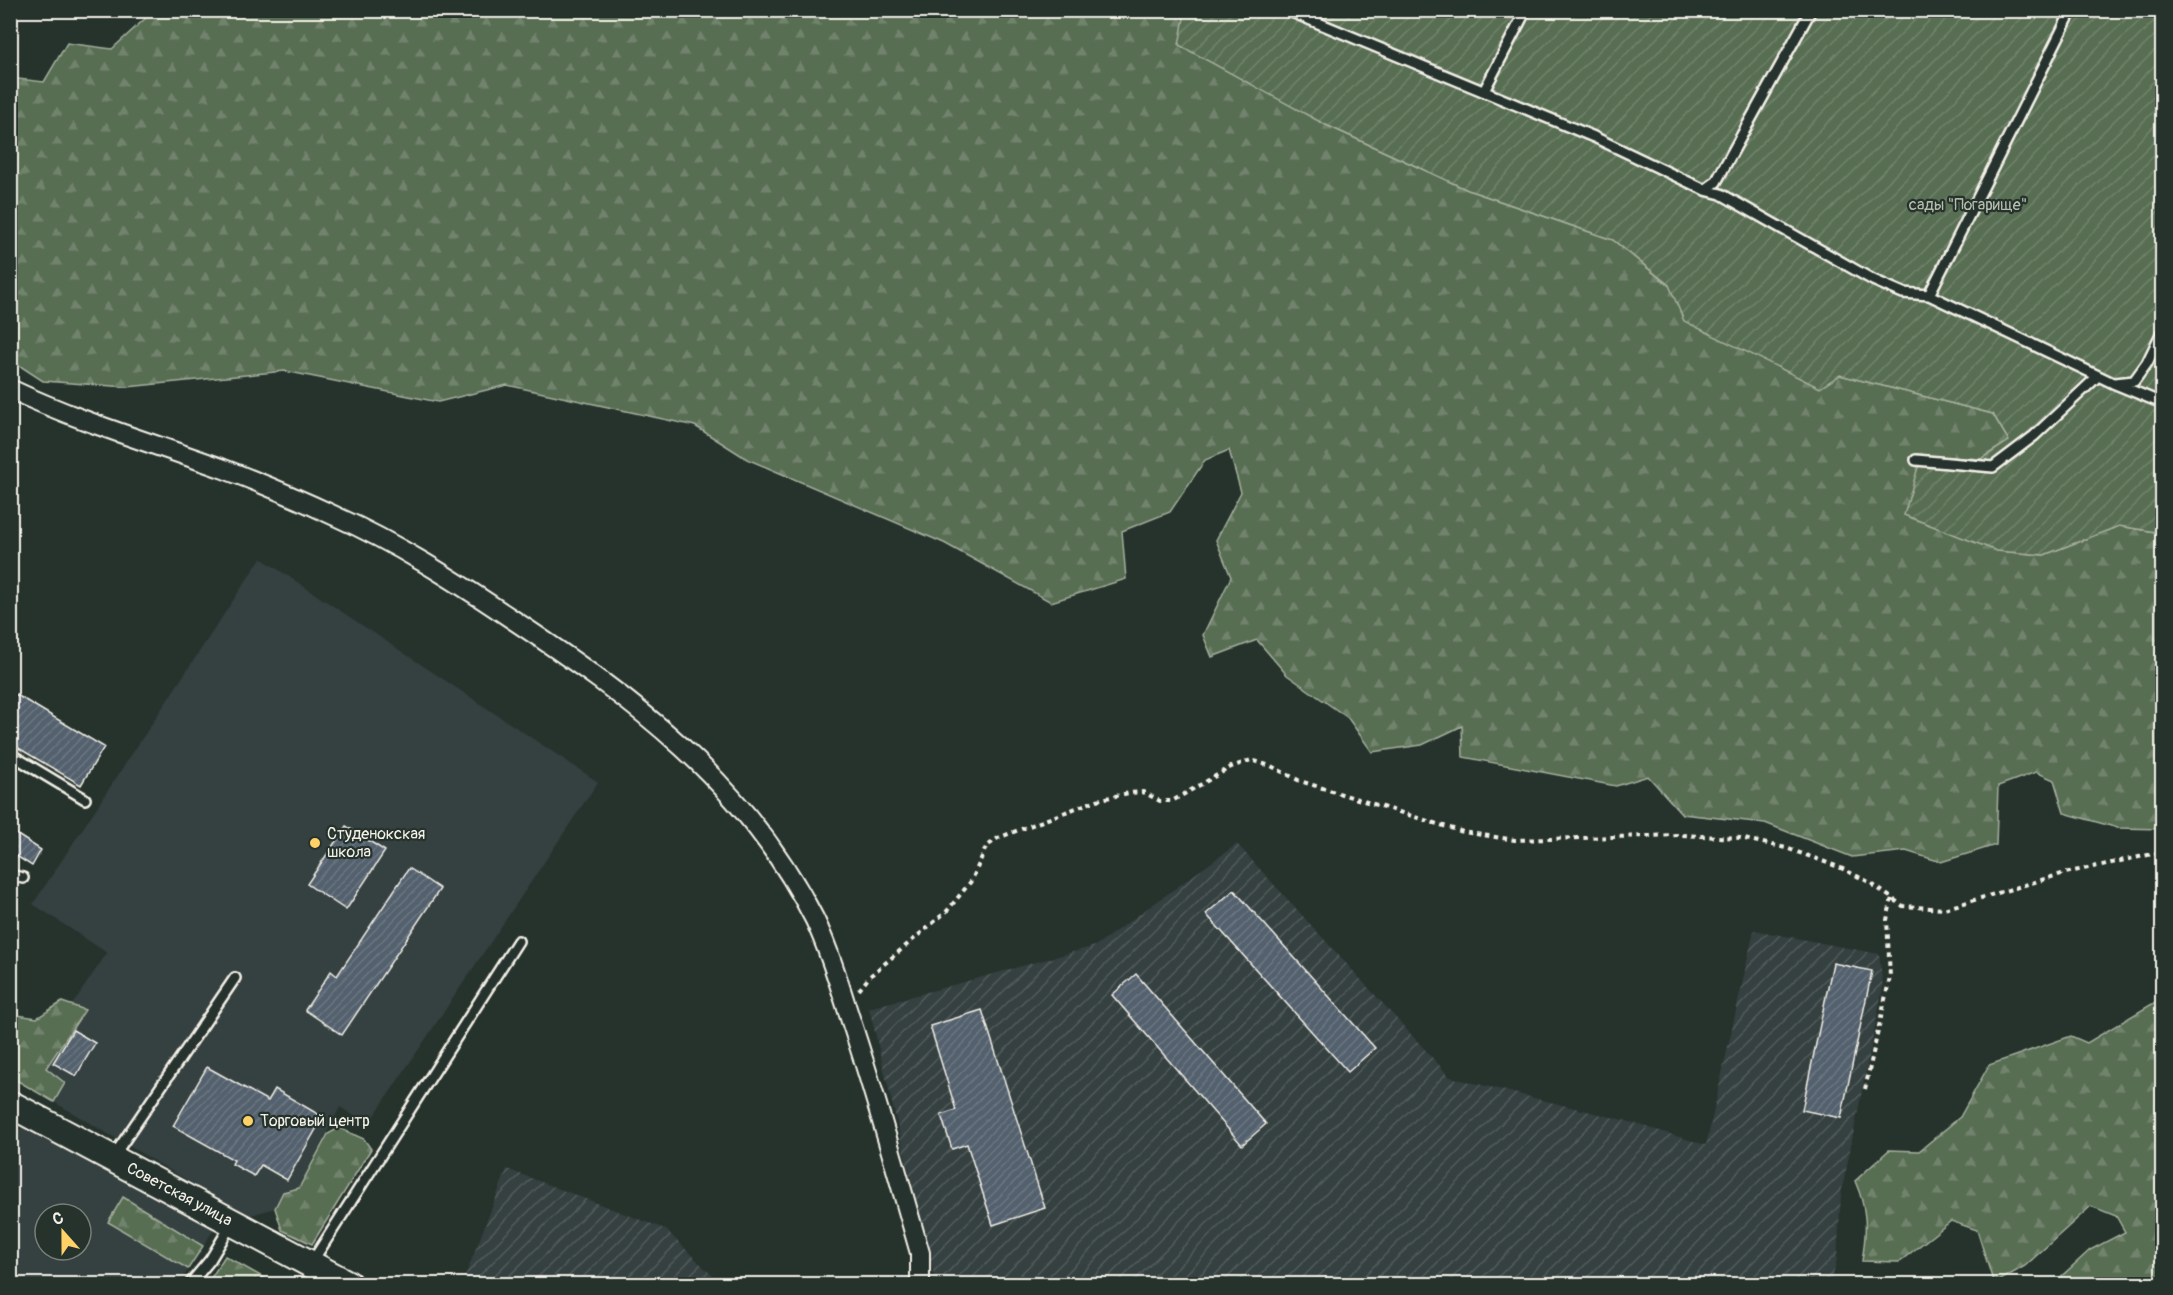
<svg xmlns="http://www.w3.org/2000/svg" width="2173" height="1295" font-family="Pangolin,sans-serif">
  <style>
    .built { fill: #344040; fill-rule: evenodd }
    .industrial { fill: url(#industrial-furrows) }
    .forest { fill: url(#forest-firs); stroke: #a6b09e; stroke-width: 1.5 }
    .garden { fill: url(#garden-furrows); stroke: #a6b09e; stroke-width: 1.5 }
    .building { fill: url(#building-hatch); stroke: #f4f1e8; stroke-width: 1.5 }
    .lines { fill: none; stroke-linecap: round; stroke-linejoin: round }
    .lane-casing { stroke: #f4f1e8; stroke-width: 14 }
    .street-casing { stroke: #f4f1e8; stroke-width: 22 }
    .secondary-casing { stroke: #f4f1e8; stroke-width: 30 }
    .path { stroke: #f4f1e8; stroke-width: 4; stroke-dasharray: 4.5 4.5; stroke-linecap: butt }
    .lane { stroke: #26332d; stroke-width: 9 }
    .street { stroke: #26332d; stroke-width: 18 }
    .secondary { stroke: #26332d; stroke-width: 26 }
    .poi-dot { fill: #ffd166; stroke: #26332d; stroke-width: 2 }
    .labels { text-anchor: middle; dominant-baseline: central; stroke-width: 4.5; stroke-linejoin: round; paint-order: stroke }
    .park-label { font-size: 16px; fill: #b6bdac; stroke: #26332d }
    .poi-label { font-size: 16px; fill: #f4f1e8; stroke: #26332d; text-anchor: start }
    .street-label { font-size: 16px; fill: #f4f1e8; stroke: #26332d }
  </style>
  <defs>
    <pattern id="industrial-furrows" width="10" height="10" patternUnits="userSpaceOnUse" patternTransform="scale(1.5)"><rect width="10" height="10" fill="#344040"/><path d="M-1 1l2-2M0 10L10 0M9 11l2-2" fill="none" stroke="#525c5c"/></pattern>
    <pattern id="forest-firs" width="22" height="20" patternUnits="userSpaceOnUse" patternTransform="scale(1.5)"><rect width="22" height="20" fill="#586e53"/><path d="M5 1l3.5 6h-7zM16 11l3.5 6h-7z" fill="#71836c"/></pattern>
    <pattern id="garden-furrows" width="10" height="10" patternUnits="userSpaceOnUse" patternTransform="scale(1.5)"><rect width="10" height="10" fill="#586e53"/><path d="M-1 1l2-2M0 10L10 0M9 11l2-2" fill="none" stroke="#71836c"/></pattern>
    <pattern id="building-hatch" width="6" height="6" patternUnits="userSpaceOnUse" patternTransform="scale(1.5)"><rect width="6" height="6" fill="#53606d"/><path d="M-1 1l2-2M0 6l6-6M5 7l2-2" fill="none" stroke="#6c7782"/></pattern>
  </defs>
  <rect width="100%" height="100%" fill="#26332d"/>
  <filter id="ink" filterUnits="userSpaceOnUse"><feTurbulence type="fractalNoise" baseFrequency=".0167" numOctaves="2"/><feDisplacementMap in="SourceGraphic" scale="12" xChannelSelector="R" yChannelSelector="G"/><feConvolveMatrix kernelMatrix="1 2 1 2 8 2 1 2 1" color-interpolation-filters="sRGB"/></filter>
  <g filter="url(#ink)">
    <path class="built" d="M261,558L598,782L368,1125L340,1107L299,1188L283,1192L275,1208L248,1216L20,1082L107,953L33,904Z
      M28,1125L214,1229L179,1284H11V1134ZM45,1214H81V1250H45Z"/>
    <path class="industrial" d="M1237,844L1450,1077L1627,1121L1706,1145L1754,930L1879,954L1883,987L1841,1195L1837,1259L1831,1284H936L869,1008L1095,946Z
      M507,1169L665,1229L721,1284H473L464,1279Z"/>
    <path class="forest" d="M148,11H1180L1184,18L1324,124L1468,190L1613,240L1672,288L1840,375L1993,414L2009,441L1981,459L1946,457L1997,551L2044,555L2119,526L2162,533V829L2118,828L2064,813L2054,780L2036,772L1998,786L1996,845L1941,862L1906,851L1852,857L1765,823L1682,814L1648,776L1616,786L1463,757L1462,726L1422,745L1372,752L1348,718L1287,675L1257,640L1212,657L1203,635L1231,577L1216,540L1241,492L1229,450L1205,460L1170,512L1122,531L1126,579L1051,602L944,543L747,459L695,426L507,385L438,402L285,371L127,387L43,381L11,360L10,78L44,82L67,43L112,49L149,15Z
      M2162,998V1284H2053L2090,1250L2125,1232L2116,1216L2091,1206L2025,1266L1994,1284L1977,1230L1951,1221L1899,1262L1862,1261C1867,1229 1868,1211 1855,1181L1889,1150L1919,1151L1960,1117L1989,1065L2071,1036L2087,1043Z
      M62,1002L85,1010L46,1068L65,1083L54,1102L11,1077V1014L37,1018Z
      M339,1128L364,1139L371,1149L312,1244L282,1230L275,1208L283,1192L299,1188L328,1134Z
      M123,1197L203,1246L188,1269L108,1222Z
      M225,1256L275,1284H221L211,1278Z"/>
    <path class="garden" d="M1180,10L2162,11V533L2119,526L2044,555L1997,551L1904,515L1918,467L1946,457L1981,459L2009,441L1993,414L1840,375L1820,388L1684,321L1669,285L1613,240L1468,190L1324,124L1179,45L1184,18Z"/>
    <path class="building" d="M10,691L104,747L81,785L10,743Z
      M346,826L385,851L346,910L307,884Z
      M16,834L41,850L32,866L10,852V842Z
      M409,868L440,889L342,1035L305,1010L331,971L337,976Z
      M1234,890L1375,1048L1348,1072L1206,914Z
      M1833,963L1872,971L1841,1118L1802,1110Z
      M1136,974L1266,1124L1242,1145L1112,995Z
      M982,1010L1045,1208L993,1225L967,1144L952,1149L941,1115L956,1110L930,1026Z
      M73,1030L95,1043L76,1076L53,1063Z
      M207,1067L268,1101L275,1089L323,1117L287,1180L261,1165L254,1176L232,1164L234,1160L173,1126Z"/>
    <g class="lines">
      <g class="lane-casing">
        <path id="lane" d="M1287,10L1594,137L1705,190L1721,194L1873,280L1903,293L1929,295L2113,383L2162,403
          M1484,91L1526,10
          M1705,190L1716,182L1811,10
          M1929,295L2072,10
          M2115,383L2134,381L2147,363L2162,332
          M1916,460L1993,467L2034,436L2098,376
          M10,754L85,799
          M10,875L23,878
          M113,1157L235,978
          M312,1262L518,941
          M190,1284L210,1260L231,1225"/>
      </g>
      <g class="street-casing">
        <path id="street" d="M10,389C80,422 152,443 224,469C261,483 299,499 335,516C396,543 454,580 509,617C634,700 746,782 815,920C829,950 839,983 849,1015C875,1093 897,1173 920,1253V1284"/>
      </g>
      <g class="secondary-casing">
        <g id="secondary">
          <path id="s1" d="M10,1104L348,1284"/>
        </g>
      </g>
      <path class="path" d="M859,990L870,976L947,911L972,880L986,847L998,838L1097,800L1129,793L1143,792L1160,801H1172L1231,767L1251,760L1271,766L1300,781L1463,832L1515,840L1680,835L1740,838L1786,848L1839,867L1869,882L1903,906L1944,909L2065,873L2162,852
        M1865,1089L1890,977L1887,920L1892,898"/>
      <use href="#lane" class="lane"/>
      <use href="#street" class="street"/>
      <use href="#secondary" class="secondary"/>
    </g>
  </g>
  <g class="poi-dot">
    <circle cx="315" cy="843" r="6"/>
    <circle cx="248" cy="1121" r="6"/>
  </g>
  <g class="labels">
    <g class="park-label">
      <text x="1968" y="205">сады "Погарище"</text>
    </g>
    <g class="poi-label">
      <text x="327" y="834">Студенокская<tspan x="327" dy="18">школа</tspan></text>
      <text x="260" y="1121">Торговый центр</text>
    </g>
    <g class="street-label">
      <text stroke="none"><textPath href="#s1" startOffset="192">Советская улица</textPath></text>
    </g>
  </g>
  <rect width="2173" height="1295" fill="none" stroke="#26332d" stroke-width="36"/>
  <rect x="18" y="18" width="2137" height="1259" fill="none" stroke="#f4f1e8" stroke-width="2" filter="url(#ink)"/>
  <g transform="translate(63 1232) rotate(339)"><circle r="28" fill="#26332d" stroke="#787f78" stroke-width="1.5"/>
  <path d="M0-4.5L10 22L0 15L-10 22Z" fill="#ffd166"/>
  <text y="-9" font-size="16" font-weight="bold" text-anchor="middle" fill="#f4f1e8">С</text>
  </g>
</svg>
